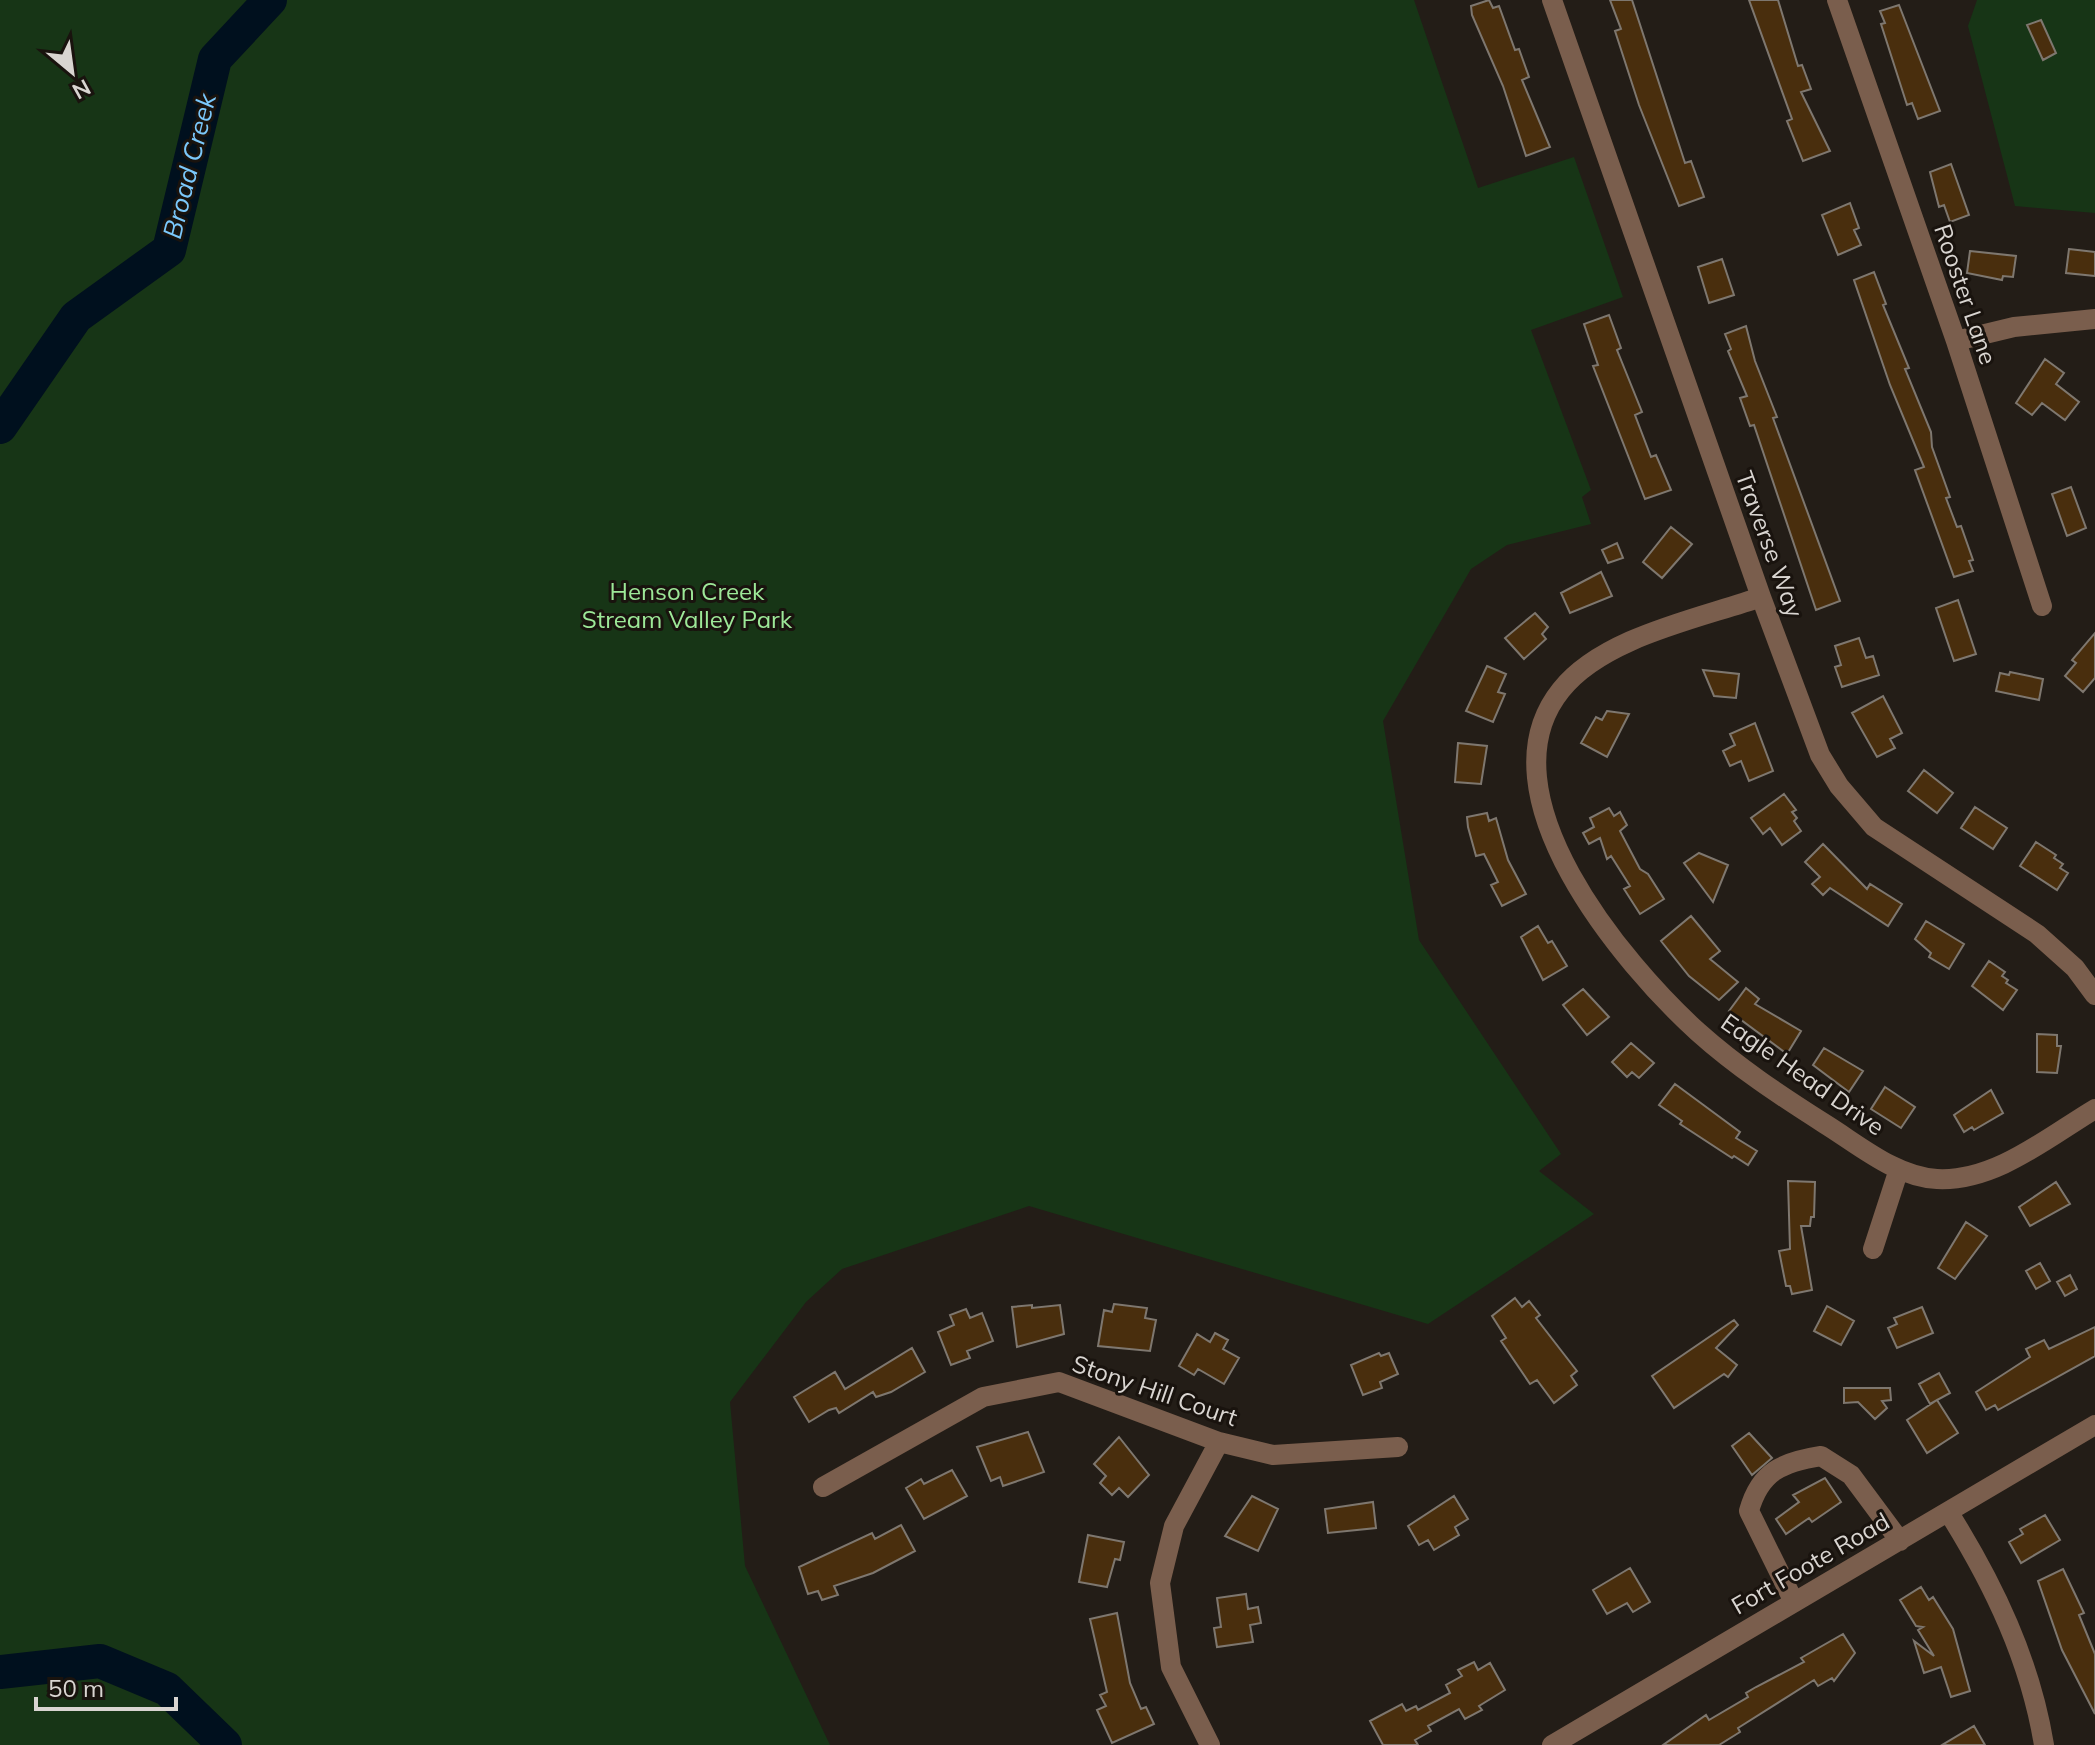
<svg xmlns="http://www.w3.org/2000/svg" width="2095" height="1745" font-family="Mulish,sans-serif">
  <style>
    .green { fill: #173516 }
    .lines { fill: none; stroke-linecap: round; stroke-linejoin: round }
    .river { stroke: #00101e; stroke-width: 34 }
    .building { fill: #492e0d; stroke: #7e776f; stroke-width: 2 }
    .minor { stroke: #7a5e4d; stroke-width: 20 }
    .labels { text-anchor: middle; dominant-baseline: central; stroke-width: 6; stroke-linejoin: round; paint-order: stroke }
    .street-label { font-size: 24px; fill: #d9d5d1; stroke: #19130e }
    .park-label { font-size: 24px; fill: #9de898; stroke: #19130e }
    .water-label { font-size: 26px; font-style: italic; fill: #7bc8fb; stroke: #19130e }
  </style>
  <rect width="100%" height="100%" fill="#231d17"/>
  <path class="green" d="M0,0H1414L1478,188L1574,157L1623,297L1531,330L1591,490L1582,497L1591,524L1507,545L1471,569L1383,721L1419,940L1561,1154L1539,1171L1594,1214L1428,1324L1029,1206L842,1269L806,1302L730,1402L745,1566L830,1745H0Z
    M1977,0H2095V213L2015,206L1968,26Z"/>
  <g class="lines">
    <path class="river" d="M0,427L76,317L169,250L215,59L270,0
      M0,1672L100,1661L167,1689L225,1745"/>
  </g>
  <path class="building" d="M1489,0L1493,8L1499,6L1515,50L1519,49L1529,77L1522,80L1550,147L1526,156L1503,86L1472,15L1471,6Z
    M1610,0H1632L1685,163L1691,161L1704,197L1679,206L1639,105L1615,31L1621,29Z
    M1749,0H1778L1798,66L1802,65L1811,89L1801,92L1830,151L1803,161L1787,121L1792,119Z
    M1899,5L1940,111L1918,119L1912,103L1907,105L1881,24L1885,23L1880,11Z
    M2041,20L2056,53L2043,60L2027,25Z
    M1951,164L1969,215L1950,222L1944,205L1939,207L1930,172Z
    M1850,203L1859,228L1854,230L1861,245L1838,255L1822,215Z
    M2069,249L2095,252V276L2066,273Z
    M1970,251L2016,256L2013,277L2003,276L2002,280L1967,273Z
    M1722,259L1734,295L1709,303L1698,267Z
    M1874,272L1886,304L1883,305L1909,368L1905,369L1931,432L1932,447L1950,497L1946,498L1957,527L1961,526L1973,560L1969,561L1973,571L1954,577L1915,470L1924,467L1890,385L1854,280Z
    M1609,315L1621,348L1617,350L1642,412L1635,415L1651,457L1656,455L1671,490L1645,499L1593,366L1598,365L1584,324Z
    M1746,326L1755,361L1777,417L1773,418L1840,601L1816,610L1754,425L1750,426L1740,398L1747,396L1728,351L1731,349L1725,334Z
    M2045,359L2064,373L2056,384L2079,402L2065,420L2042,403L2032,415L2016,403Z
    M2071,487L2086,528L2067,536L2052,494Z
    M1671,527L1692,544L1662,578L1643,562Z
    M1617,543L1623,558L1608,563L1602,550Z
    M1601,572L1612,596L1570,613L1561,593Z
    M1958,600L1976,654L1954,661L1936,608Z
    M1535,613L1548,627L1542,634L1546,639L1524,659L1505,638Z
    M2095,633V678L2083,692L2065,676L2076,663L2072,660Z
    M1859,638L1866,658L1873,656L1879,675L1842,687L1835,667L1841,665L1835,646Z
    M1487,666L1506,674L1498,692L1505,694L1493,722L1466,711Z
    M1703,670L1739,674L1736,698L1714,696Z
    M2010,672L2043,679L2039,700L1996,691L2000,673L2009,675Z
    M1883,696L1902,733L1890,739L1895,748L1877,757L1852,713Z
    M1607,711L1629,714L1607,757L1581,743L1596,717L1602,720Z
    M1755,723L1773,771L1749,781L1741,761L1730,766L1723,751L1735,745L1730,734Z
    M1458,743L1487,746L1481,784L1455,782Z
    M1924,770L1953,793L1937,813L1908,791Z
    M1784,794L1796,810L1792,812L1797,818L1794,821L1801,831L1782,845L1770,828L1763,834L1751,818Z
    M1975,807L2007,828L1993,849L1961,828Z
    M1609,808L1614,816L1620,812L1627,825L1620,831L1640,869L1648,874L1664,899L1640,914L1624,889L1630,886L1611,856L1607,859L1600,838L1589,844L1583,833L1594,827L1590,818Z
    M1487,813L1489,821L1496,818L1508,860L1526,894L1502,906L1491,885L1498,882L1484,854L1476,856L1468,827L1467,817Z
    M2036,842L2056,855L2054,858L2063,864L2060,868L2068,873L2057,890L2020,866Z
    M1823,844L1867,889L1870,884L1902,904L1888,926L1830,888L1823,895L1812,884L1820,877L1805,862Z
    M1699,853L1728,865L1713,902L1684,863Z
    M1691,916L1720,951L1710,959L1738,982L1719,1000L1689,976L1661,941Z
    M1926,921L1964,944L1949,969L1929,957L1931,953L1915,939Z
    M1538,926L1548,943L1552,941L1567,966L1543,980L1521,937Z
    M1989,961L2005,972L2002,976L2008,980L2006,983L2017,990L2003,1010L1972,986Z
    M1746,988L1759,999L1755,1004L1801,1031L1787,1054L1729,1011Z
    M1583,989L1609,1017L1587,1035L1563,1005Z
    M2037,1034L2057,1035V1046H2061L2057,1073L2037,1072Z
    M1631,1043L1654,1063L1639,1078L1632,1072L1627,1077L1612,1062Z
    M1824,1048L1863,1071L1849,1092L1813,1065Z
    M1675,1084L1740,1132L1736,1138L1757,1151L1748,1165L1734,1156L1732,1158L1680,1124L1682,1121L1659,1105Z
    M1885,1087L1915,1107L1901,1128L1871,1109Z
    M1991,1090L2003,1113L1974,1130L1972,1127L1964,1132L1954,1115Z
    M1788,1181L1815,1182L1814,1217H1811L1810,1226H1801L1812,1290L1792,1294L1790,1286H1786L1779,1251L1790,1249Z
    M2056,1182L2070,1204L2030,1226L2019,1207Z
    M1966,1222L1987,1236L1955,1279L1938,1268Z
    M2040,1263L2050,1281L2036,1289L2026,1271Z
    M2070,1275L2077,1289L2065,1296L2057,1282Z
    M1515,1298L1522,1307L1529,1301L1540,1315L1536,1318L1577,1371L1571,1376L1577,1385L1554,1403L1537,1380L1530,1384L1501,1341L1506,1338L1492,1316Z
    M1114,1304L1147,1308L1145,1318L1156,1320L1150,1351L1098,1346L1104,1310L1112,1312Z
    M1032,1305V1308L1060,1305L1064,1334L1017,1347L1012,1307Z
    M1827,1306L1854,1321L1841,1345L1814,1331Z
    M1922,1307L1933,1333L1897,1348L1888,1328L1897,1324L1894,1318Z
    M966,1309L970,1318L982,1313L993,1341L967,1351L970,1358L951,1365L938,1332L954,1325L950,1315Z
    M1734,1320L1738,1325L1716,1348L1737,1365L1728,1377L1724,1374L1674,1408L1652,1376Z
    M2095,1327V1356L1998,1410L1995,1405L1986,1410L1976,1392L2030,1357L2026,1349L2044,1340L2049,1349Z
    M1215,1333L1228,1340L1223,1349L1239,1358L1224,1384L1198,1369L1194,1375L1179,1366L1197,1334L1210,1342Z
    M912,1348L925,1372L891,1392L876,1397L873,1392L839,1413L836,1408L829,1410L809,1422L794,1397L835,1372L845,1389Z
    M1379,1353L1381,1356L1389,1353L1398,1374L1380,1382L1382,1388L1363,1395L1351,1365Z
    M1939,1373L1950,1393L1930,1404L1919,1384Z
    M1844,1388H1890L1891,1400L1882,1401L1887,1408L1875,1419L1858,1402L1844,1403Z
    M1937,1400L1958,1433L1927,1453L1907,1420Z
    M1028,1432L1044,1472L1003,1486L1000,1477L991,1481L977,1447Z
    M1749,1433L1772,1458L1752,1475L1732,1446Z
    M1119,1437L1149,1475L1128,1497L1119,1488L1112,1495L1100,1483L1106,1476L1094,1464Z
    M952,1470L967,1496L924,1519L906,1488L921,1479L924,1484Z
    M1825,1478L1841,1502L1812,1522L1809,1518L1786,1534L1776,1519L1799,1502L1793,1495Z
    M1252,1496L1278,1509L1258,1551L1225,1536Z
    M1454,1496L1468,1519L1455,1527L1459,1535L1434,1550L1428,1540L1419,1545L1408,1526Z
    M1373,1502L1376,1528L1328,1533L1325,1509Z
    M2045,1515L2060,1540L2021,1563L2009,1542L2023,1534L2020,1529Z
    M901,1525L915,1551L873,1573L834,1586L838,1595L822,1600L818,1591L808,1594L799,1567L872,1533L875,1539Z
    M1088,1535L1124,1542L1120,1560L1115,1559L1107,1587L1079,1582Z
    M1630,1568L1650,1602L1633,1612L1627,1603L1607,1614L1593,1590Z
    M2063,1569L2084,1613L2079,1615L2095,1654V1714L2062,1650L2038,1581Z
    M1921,1587L1929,1600L1933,1597L1953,1629L1970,1691L1951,1697L1941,1667L1924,1673L1914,1641L1934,1656L1918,1630L1923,1627L1916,1626L1900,1600Z
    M1246,1594L1248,1609L1258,1607L1261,1623L1250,1625L1253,1642L1217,1647L1214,1628L1221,1627L1217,1598Z
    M1117,1613L1130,1683L1141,1709L1146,1707L1154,1724L1112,1743L1097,1710L1106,1706L1100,1695L1107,1692L1090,1619Z
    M1843,1634L1855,1653L1834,1681L1832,1678L1818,1686L1814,1680L1738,1728L1740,1732L1719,1745H1663L1706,1715L1709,1720L1748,1697L1746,1693L1756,1687L1804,1662L1801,1658Z
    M1474,1662L1478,1670L1490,1663L1505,1690L1479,1706L1482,1710L1465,1719L1459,1709L1428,1726L1431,1731L1415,1740L1418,1745H1383L1370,1721L1402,1704L1406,1711L1416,1706L1418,1710L1450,1693L1446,1685L1462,1676L1458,1670Z
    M1974,1726L1985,1745H1942Z"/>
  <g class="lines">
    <path class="minor" d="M1552,0L1761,597L1820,755L1839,786L1874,827L2037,934L2075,968L2095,995
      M1837,0L1956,341L2042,606
      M1956,341L2014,327L2095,319
      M1761,597C1698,619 1603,637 1561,690C1478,793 1624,965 1698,1032C1737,1067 1781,1096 1825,1124C1859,1145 1896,1177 1937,1179C1995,1182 2048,1137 2095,1109
      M1873,1249L1899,1169
      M823,1487L983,1397L1059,1382L1219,1442L1273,1455L1398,1447
      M1949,1513C1994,1585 2030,1660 2044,1745
      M1794,1602L1749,1511C1760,1471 1783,1462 1821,1456L1851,1475L1900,1541
      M1210,1745L1171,1667L1160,1583L1174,1526L1219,1442
      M1552,1745L2095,1425"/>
  </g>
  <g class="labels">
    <g class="street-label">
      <text transform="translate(1966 294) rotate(71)">Rooster Lane</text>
      <text transform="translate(1770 544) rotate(70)">Traverse Way</text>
      <text transform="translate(1803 1074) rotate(35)">Eagle Head Drive</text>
      <text transform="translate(1155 1390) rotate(19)">Stony Hill Court</text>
      <text transform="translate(1810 1563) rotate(-30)">Fort Foote Road</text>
    </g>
    <g class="park-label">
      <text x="687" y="591">Henson Creek<tspan x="687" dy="28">Stream Valley Park</tspan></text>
    </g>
    <g class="water-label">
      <text transform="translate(189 166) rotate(-76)">Broad Creek</text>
    </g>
  </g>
  <g transform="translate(72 72) rotate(151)" stroke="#19130e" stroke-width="6" paint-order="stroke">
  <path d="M0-6L14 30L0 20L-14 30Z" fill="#d9d5d1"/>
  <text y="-12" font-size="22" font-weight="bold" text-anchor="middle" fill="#d9d5d1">N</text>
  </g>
  <path d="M36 1697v12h140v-12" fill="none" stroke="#d9d5d1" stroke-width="4"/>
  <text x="48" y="1697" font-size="24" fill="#d9d5d1" stroke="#19130e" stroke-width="6" paint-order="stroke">50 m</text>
</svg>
